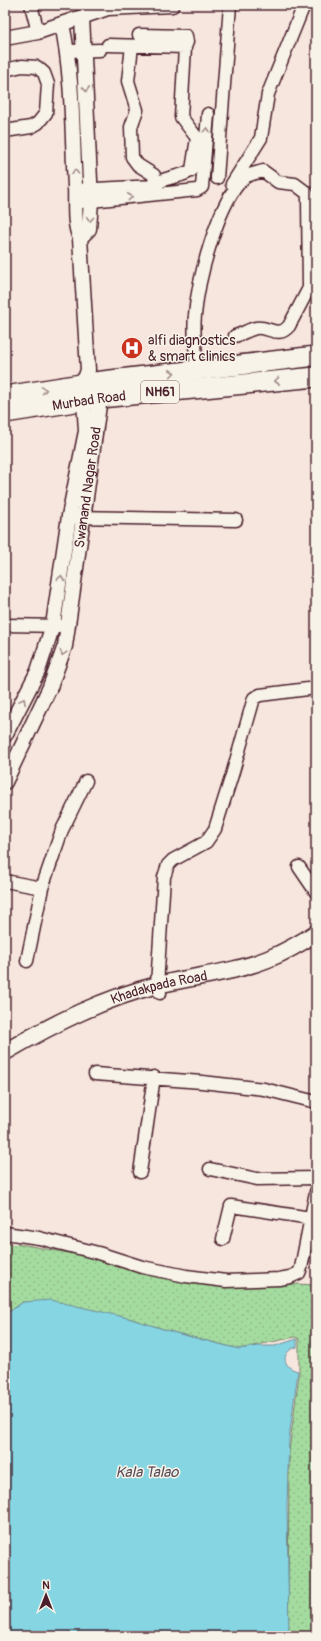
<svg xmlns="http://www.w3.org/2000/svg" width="321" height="1641" font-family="Pangolin,sans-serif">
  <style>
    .park { fill: url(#park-dots); stroke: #777d65 }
    .water { fill: #86d5e3; stroke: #6e8c99 }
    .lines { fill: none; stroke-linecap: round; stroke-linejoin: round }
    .minor-casing { stroke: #4a1f2b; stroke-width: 15 }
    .tertiary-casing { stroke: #4a1f2b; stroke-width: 17 }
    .secondary-casing { stroke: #4a1f2b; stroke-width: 19 }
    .trunk-casing { stroke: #4a1f2b; stroke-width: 22 }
    .minor { stroke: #f7f3e8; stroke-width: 12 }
    .tertiary { stroke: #f7f3e8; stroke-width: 14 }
    .secondary { stroke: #f7f3e8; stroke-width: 16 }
    .trunk { stroke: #f7f3e8; stroke-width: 19 }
    .oneway { stroke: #a0898a }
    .labels { text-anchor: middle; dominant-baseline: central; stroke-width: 3; stroke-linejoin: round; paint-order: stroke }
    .shield { fill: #f7f3e8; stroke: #7e5f64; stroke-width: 1 }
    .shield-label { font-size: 13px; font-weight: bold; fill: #4a1f2b }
    .poi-label { font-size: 14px; fill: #4a1f2b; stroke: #f7f3e8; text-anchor: start }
    .street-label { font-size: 14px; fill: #4a1f2b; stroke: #f7f3e8 }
    .water-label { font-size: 15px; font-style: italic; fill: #594c59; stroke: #f7f3e8 }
  </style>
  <defs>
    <pattern id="park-dots" width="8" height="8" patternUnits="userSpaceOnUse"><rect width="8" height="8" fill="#a4db9f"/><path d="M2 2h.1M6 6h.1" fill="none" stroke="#8fbc89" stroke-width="1.8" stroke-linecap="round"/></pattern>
  </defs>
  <rect width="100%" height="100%" fill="#f7e6de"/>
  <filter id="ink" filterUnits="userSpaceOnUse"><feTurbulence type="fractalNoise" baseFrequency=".025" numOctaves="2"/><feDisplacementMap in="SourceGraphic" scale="8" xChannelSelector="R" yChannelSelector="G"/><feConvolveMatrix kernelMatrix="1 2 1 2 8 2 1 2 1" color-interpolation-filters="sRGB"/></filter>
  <g filter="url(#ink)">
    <path class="park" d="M5,1244L25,1245L216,1280L316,1285V1524L313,1547L314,1636H288L289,1451L299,1375V1339L295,1337L239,1349L176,1333L128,1318L23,1302L5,1315Z"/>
    <path class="water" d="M51,1300L128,1318L176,1333L239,1349L258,1346H275L297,1339V1347C280,1351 282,1368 298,1371L289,1439L287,1504L289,1636H5V1315L23,1302Z"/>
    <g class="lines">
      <g class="minor-casing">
        <path id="minor" d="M31,5L38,32
          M108,45L185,47
          M132,46L128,81L137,110L131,127L132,157L138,165L154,175L155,186
          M68,51L100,50
          M5,70L22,66L37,67L44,73L48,84L46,113L38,123L31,127L5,131
          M217,178L230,5
          M232,184L261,138L268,94L304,5
          M76,190L155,186C165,175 179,179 192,170L197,138L181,117L185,47L187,42L186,36L139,35
          M81,202L197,190L202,187L208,114
          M197,370C196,352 193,333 195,315C198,280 218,200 245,177C250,174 257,173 263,171L278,182L295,184L307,193L308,199L309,288L289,326C278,339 269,326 256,328C250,329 242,334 235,336
          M74,517L236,520
          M5,625L62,626
          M299,867L316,892
          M5,881L42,888
          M27,961L42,888L62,830L86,781
          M160,993L157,985L164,877L168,865L173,860L206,842L215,829L232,775L254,698L260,695L316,688
          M95,1074L202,1082L264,1089L316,1102
          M210,1169L257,1179L316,1178
          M140,1172L154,1077
          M5,1233L39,1238L98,1253L142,1267L186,1276L226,1281L279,1279L290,1277L299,1273L301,1268L316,1192
          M223,1239L231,1206L311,1218"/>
      </g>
      <g class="tertiary-casing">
        <g id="tertiary">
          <path d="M5,38L38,32L108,8L172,5"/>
          <path d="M80,238L89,229L91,201L82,17"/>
          <path d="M5,735L38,671L53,625L69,516L86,431L83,384L88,370L80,238C73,223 76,203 75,186C72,133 73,76 62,24"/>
          <path id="s1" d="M5,782L50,687L65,646L100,398L98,390"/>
        </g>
      </g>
      <g class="secondary-casing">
        <g id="secondary">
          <path id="s2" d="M5,1052C53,1024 104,998 158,985C194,976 233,973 268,959C285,952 301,943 316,933"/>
        </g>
      </g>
      <g class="trunk-casing">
        <g id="trunk">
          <path d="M5,396L94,382L316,356"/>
          <path id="s3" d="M5,413L100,398L316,377"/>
        </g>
      </g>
      <use href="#minor" class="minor"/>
      <use href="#tertiary" class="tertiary"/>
      <use href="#secondary" class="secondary"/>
      <use href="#trunk" class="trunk"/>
    </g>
    <defs><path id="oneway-chevron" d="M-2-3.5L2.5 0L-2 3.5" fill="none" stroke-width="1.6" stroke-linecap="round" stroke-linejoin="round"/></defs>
    <g class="oneway">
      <use href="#oneway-chevron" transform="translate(86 89) rotate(87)"/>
      <use href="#oneway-chevron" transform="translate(207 130) rotate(-85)"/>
      <use href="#oneway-chevron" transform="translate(75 172) rotate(-93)"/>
      <use href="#oneway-chevron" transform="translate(130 197) rotate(-6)"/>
      <use href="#oneway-chevron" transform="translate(90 219) rotate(94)"/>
      <use href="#oneway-chevron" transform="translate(172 373) rotate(-7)"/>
      <use href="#oneway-chevron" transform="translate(277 381) rotate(174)"/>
      <use href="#oneway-chevron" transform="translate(44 390) rotate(-9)"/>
      <use href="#oneway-chevron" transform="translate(61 578) rotate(-81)"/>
      <use href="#oneway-chevron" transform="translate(63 653) rotate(108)"/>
      <use href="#oneway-chevron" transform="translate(23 701) rotate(-62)"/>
    </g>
  </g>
  <defs>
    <g id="hospital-disc" transform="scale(1.15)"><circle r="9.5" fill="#c8321e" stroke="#f7f3e8"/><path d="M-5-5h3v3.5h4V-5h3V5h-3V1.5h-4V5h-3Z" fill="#fff"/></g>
  </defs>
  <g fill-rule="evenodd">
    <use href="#hospital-disc" x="132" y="348"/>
  </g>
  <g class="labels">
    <rect class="shield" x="141" y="381" width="38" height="22" rx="3"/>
    <g class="shield-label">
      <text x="160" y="392">NH61</text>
    </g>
    <g class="poi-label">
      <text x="148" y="340">alfi diagnostics<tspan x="148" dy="16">&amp; smart clinics</tspan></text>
    </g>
    <g class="street-label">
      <text stroke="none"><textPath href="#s3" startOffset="85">Murbad Road</textPath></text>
      <text stroke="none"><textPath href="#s1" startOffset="309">Swanand Nagar Road</textPath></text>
      <text stroke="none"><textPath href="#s2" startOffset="168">Khadakpada Road</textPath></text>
    </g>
    <g class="water-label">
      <text x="147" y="1472">Kala Talao</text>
    </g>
  </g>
  <rect width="321" height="1641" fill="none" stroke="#f7f3e8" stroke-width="20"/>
  <rect x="10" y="10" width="301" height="1621" fill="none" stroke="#4a1f2b" stroke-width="1.5" filter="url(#ink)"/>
  <g transform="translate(46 1595)" stroke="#f7f3e8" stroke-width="3" paint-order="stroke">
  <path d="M0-3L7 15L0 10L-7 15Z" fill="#4a1f2b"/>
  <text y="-6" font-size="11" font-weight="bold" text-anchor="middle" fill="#4a1f2b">N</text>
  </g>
</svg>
